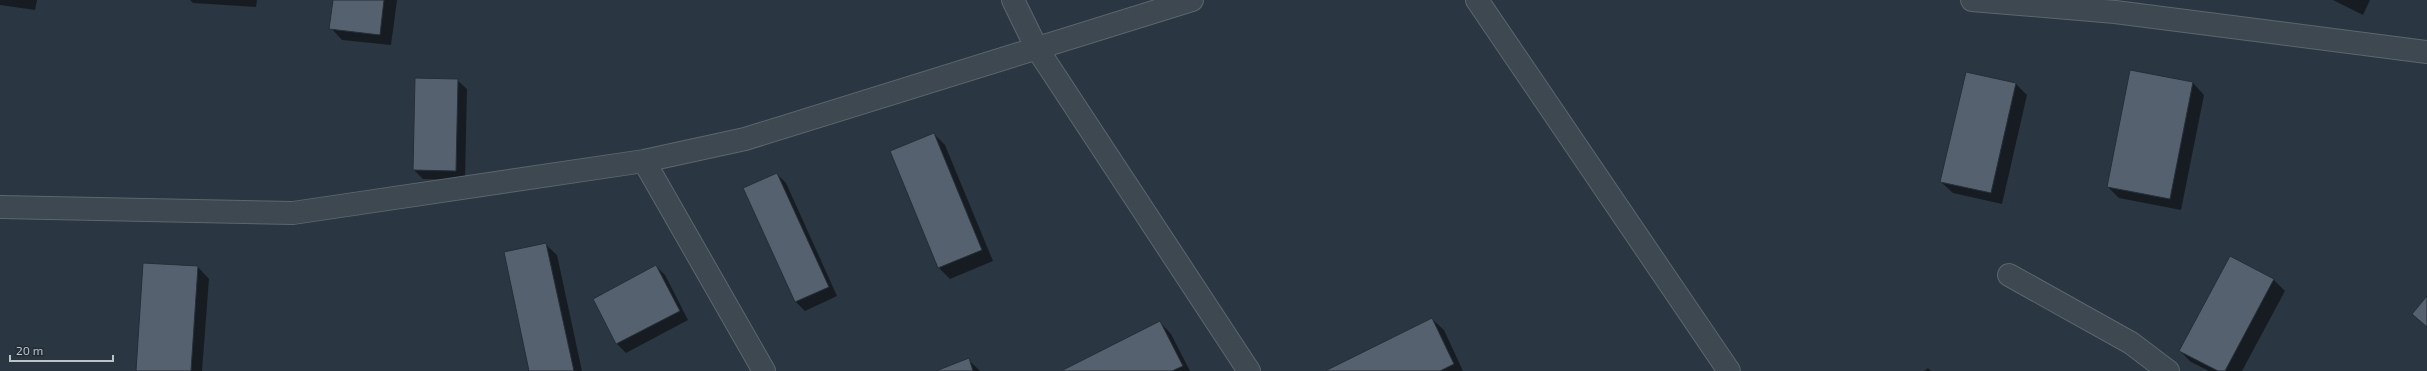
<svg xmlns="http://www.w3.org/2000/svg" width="2427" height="371" font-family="'Exo 2',sans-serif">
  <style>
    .shadow { fill: #0007 }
    .building { fill: #55616e; stroke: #252f39 }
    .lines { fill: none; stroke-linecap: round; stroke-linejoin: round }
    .street-casing { stroke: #5c666f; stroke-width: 24 }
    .street { stroke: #3e4851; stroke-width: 22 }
  </style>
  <rect width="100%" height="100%" fill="#2a3641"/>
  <path class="shadow" d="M0,0H37L35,10L0,5Z
    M190,0H257L256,7L193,3Z
    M334,0H397L391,45L342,40L331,28Z
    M2333,0H2370L2363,15Z
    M2131,71L2193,83L2204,95L2181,210L2119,198L2108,187Z
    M1967,73L2016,84L2027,95L2002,204L1953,193L1941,182Z
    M457,80L467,89L465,180L423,179L414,170Z
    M934,134L945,145L993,261L950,279L939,268Z
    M777,174L786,183L837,296L805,311L796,302Z
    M545,244L557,255L582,371H530Z
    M144,264L198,267L209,279L202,371H137Z
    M656,266L665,275L688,320L626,353L617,344L594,299Z
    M2274,280L2285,291L2242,371H2209L2191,362L2180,351Z
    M1432,319L1444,330L1463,371H1327Z
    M1160,322L1171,334L1190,371H1063Z
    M968,359L980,371H939Z
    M1928,368L1931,371H1924Z"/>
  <path class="building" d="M333,0H384L380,35L329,29Z
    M2130,70L2193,82L2170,199L2107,187Z
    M1966,72L2016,83L1991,193L1940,182Z
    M415,78L458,79L456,171L413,170Z
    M934,133L982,250L938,268L890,151Z
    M777,173L829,287L795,302L743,188Z
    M546,243L574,371H529L504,252Z
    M2230,256L2274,279L2225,371H2218L2179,351Z
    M143,263L198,266L191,371H136Z
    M656,265L680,311L616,344L593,299Z
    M2427,296V327L2412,314Z
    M1432,318L1454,364L1440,371H1325Z
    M1160,321L1183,366L1172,371H1061Z
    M969,358L973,371H936Z"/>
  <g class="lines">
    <g class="street-casing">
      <path id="street" d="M1013,0L1036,47L1249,371
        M1477,0L1729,371
        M1972,0L2115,12L2427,52
        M644,161L764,371
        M0,207L293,213L644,161L745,139L1192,0
        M2009,275L2131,343L2168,371"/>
    </g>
    <use href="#street" class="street"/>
  </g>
  <path d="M10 355v6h103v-6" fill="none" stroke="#bbc3cb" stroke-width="2"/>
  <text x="16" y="355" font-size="12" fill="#bbc3cb" stroke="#222d37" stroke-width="3" paint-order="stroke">20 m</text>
</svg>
